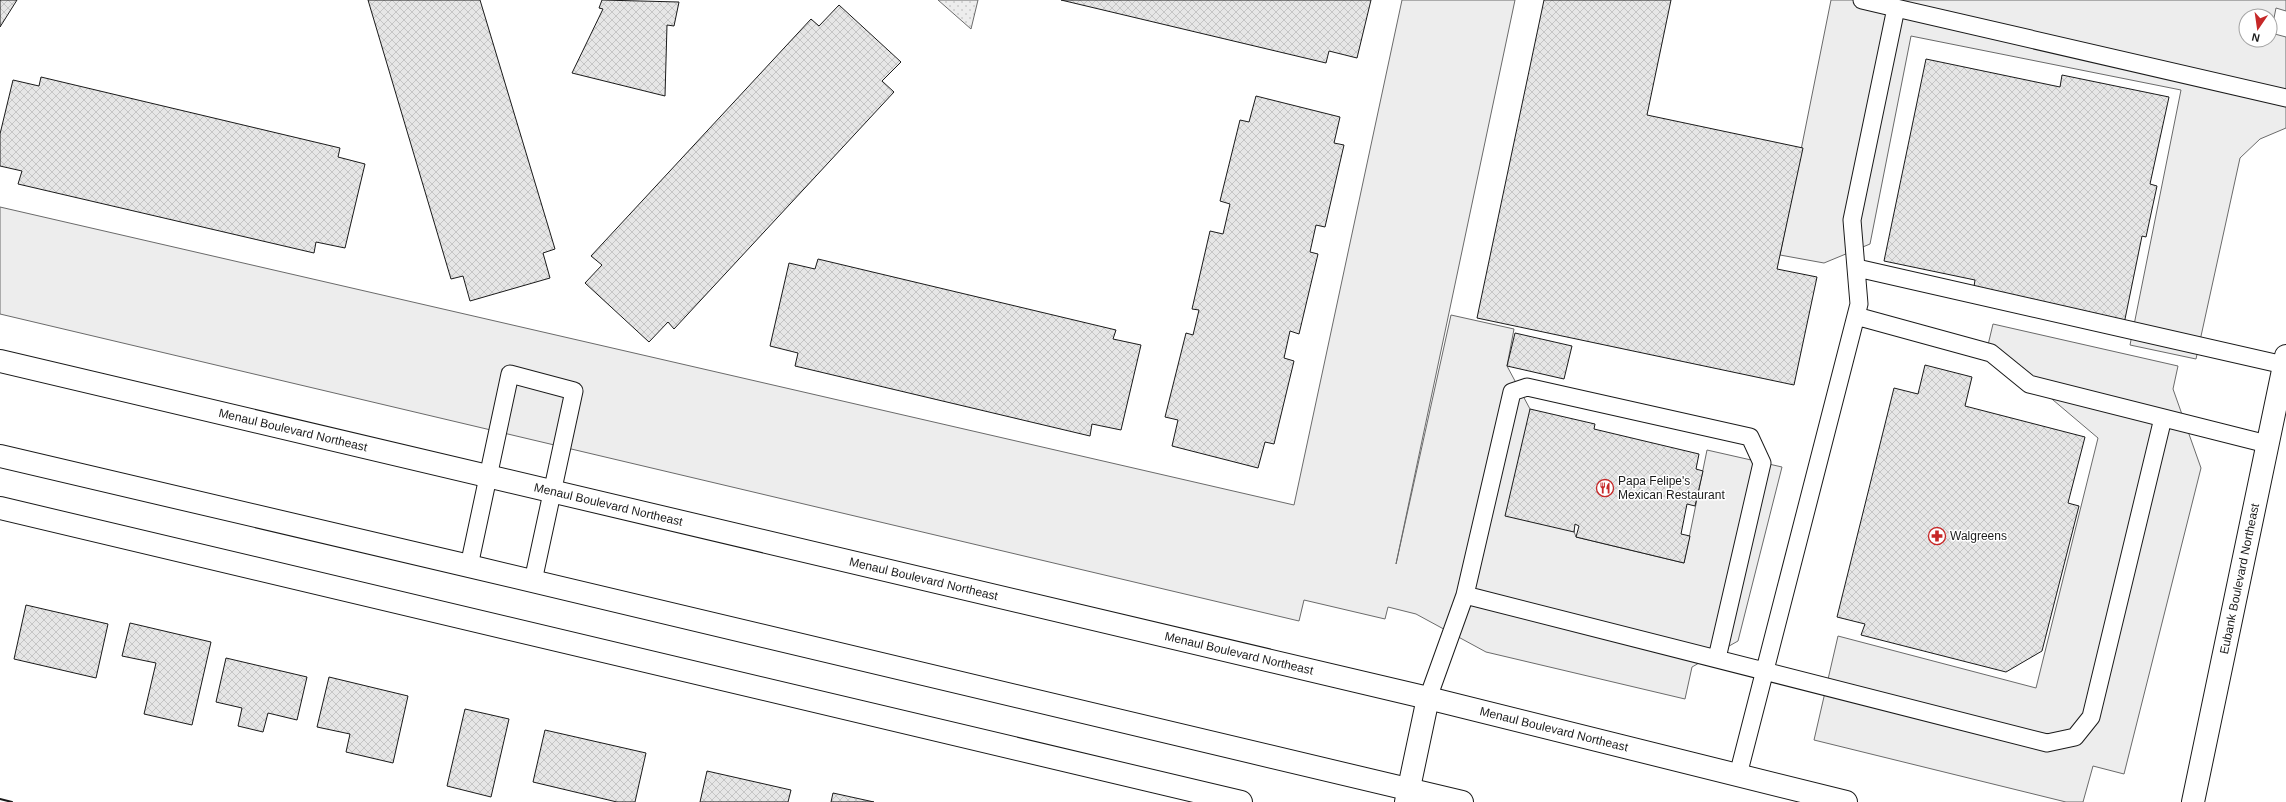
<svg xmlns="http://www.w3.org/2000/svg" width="2286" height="802" font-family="Helvetica,sans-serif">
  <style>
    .built { fill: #ededed; stroke: #6a6a6a; fill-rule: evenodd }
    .park { fill: url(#park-dots); stroke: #6a6a6a }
    .building { fill: url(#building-cross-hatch); stroke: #1a1a1a }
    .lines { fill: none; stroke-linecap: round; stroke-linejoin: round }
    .service-casing { stroke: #1a1a1a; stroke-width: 19 }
    .minor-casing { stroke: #1a1a1a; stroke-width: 24 }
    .secondary-casing { stroke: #1a1a1a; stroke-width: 24 }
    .service { stroke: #fff; stroke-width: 17 }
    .minor { stroke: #fff; stroke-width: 22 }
    .secondary { stroke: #fff; stroke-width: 22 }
    .wall { stroke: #1a1a1a; stroke-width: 2 }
    .labels { text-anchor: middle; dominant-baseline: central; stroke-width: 3; stroke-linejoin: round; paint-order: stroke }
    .street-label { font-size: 12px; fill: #1a1a1a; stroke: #fff }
    .poi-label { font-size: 12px; fill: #1a1a1a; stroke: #fff; text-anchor: start }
  </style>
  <defs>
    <pattern id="park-dots" width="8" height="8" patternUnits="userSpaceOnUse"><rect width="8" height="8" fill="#ededed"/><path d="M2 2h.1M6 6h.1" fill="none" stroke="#cbcbcb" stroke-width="1.8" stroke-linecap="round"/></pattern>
    <pattern id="building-cross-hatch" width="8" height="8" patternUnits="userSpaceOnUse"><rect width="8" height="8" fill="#e6e6e6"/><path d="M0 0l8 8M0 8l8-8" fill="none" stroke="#c5c5c5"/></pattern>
  </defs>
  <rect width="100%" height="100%" fill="#fff"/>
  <path class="built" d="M1402,0H1515L1396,564L1451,315L1514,329L1507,366L1530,409L1576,537L1684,563L1707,450L1782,467L1738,641L1692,667L1685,699L1486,652L1416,614L1388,607L1385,619L1304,600L1299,621L0,314V207L1294,505Z
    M1831,0H2286V11L2276,8L2271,33L2286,37V128L2260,139L2240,158L2196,359L2130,345L2181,90L1911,36L1870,244L1824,263L1780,255ZM2246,16H2270V40H2246Z
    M1993,324L2178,366L2173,389L2201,468L2124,774L2093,766L2083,802H2066L1814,740L1838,636L2036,688L2098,438L1988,345Z"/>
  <path class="park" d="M938,0H978L971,29Z"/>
  <path class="building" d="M0,0H17L0,27Z
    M368,0H480L555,249L543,253L550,278L470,301L463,276L451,279Z
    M602,0L679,2L674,26L667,25L665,96L572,73L603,9L599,8Z
    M1061,0H1371L1357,58L1329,51L1326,63Z
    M1544,0H1671L1647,115L1803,148L1777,269L1817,277L1794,385L1477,318Z
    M839,5L901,62L882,81L894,92L674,329L668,322L649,342L585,283L602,265L591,256L811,19L819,26Z
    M1926,59L2060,87L2062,75L2169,97L2150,184L2157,186L2146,237L2142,236L2124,324L1973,293L1975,280L1884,261Z
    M41,77L340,148L338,157L365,164L345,248L316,242L314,253L18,184L22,171L0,166V134L13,80L39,86Z
    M1256,96L1340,117L1334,143L1344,145L1325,227L1316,225L1310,252L1318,254L1299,334L1290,331L1284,358L1294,361L1274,444L1265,442L1258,468L1172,446L1178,420L1165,417L1186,333L1193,335L1199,310L1192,309L1210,231L1223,234L1230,204L1220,201L1240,120L1249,122Z
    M818,259L1116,330L1113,339L1141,345L1121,430L1092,424L1090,436L795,366L798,353L770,346L789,263L815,269Z
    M1515,333L1572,346L1564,379L1507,366Z
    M1925,365L1972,377L1965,406L2085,437L2068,503L2079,506L2042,651L2006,672L1861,635L1865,624L1837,617L1894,388L1918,394Z
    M1530,409L1595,424L1594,429L1699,454L1696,469L1703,471L1695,506L1687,504L1681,534L1690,536L1684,563L1576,537L1579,526L1575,524L1574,532L1505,516Z
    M26,605L108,624L96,678L14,659Z
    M130,623L211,642L192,725L144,714L156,663L122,656Z
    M226,658L307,677L297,720L268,713L263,732L238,726L242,708L216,702Z
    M329,677L408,696L393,763L346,752L350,734L317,727Z
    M465,709L509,719L491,797L447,786Z
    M545,730L646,753L635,802H617L533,782Z
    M707,771L791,790L788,802H700Z
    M833,793L874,802H831Z"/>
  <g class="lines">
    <g class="service-casing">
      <path id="service" d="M1862,0L1896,8
        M1857,268L2284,365
        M1856,316L1991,353L2029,384L2267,444
        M469,566L510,374L574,391L533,581
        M1717,658L1762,463L1750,437L1527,387L1512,392L1465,595L2047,743L2075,737L2091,717L2163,418
        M1428,698L1465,595
        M1738,775L1859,304L1852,220L1896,8L2286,98"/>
    </g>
    <g class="minor-casing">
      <path id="minor" d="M0,508L1241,802
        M1406,802L1428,698"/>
    </g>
    <g class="secondary-casing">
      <g id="secondary">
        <path id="s1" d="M0,361L1428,698L1846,802"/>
        <path d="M0,456L469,566L1462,802"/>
        <path id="s2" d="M2193,802L2286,356"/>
      </g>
    </g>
    <use href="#service" class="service"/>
    <use href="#minor" class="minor"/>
    <use href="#secondary" class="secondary"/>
    <path class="wall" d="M0,799L12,802"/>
  </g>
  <defs>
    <g id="restaurant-ring" transform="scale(0.9)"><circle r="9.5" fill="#fff" stroke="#c62828" stroke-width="1.5"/><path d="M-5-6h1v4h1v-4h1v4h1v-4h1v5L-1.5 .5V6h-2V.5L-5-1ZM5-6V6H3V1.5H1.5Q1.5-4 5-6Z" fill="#c62828"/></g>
    <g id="pharmacy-ring" transform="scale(0.9)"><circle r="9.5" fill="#fff" stroke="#c62828" stroke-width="1.5"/><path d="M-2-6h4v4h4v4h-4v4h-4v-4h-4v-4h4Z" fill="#c62828"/></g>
  </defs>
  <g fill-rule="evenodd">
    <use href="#restaurant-ring" x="1605" y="488"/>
    <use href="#pharmacy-ring" x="1937" y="536"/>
  </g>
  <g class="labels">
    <g class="street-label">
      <text stroke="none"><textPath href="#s1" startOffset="301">Menaul Boulevard Northeast</textPath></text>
      <text stroke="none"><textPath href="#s1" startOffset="625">Menaul Boulevard Northeast</textPath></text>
      <text stroke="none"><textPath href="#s1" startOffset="949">Menaul Boulevard Northeast</textPath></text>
      <text stroke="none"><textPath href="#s2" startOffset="228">Eubank Boulevard Northeast</textPath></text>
      <text stroke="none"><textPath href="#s1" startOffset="1273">Menaul Boulevard Northeast</textPath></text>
      <text stroke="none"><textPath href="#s1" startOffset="1597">Menaul Boulevard Northeast</textPath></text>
    </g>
    <g class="poi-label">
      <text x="1618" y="481">Papa Felipe's<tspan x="1618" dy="14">Mexican Restaurant</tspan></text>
      <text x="1950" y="536">Walgreens</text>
    </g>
  </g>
  <g transform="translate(2258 28) rotate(193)"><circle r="19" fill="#ffffff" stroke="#a3a3a3"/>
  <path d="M0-3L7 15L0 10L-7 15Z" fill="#c62828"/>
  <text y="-6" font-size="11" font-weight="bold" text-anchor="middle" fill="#1a1a1a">N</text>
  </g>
</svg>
